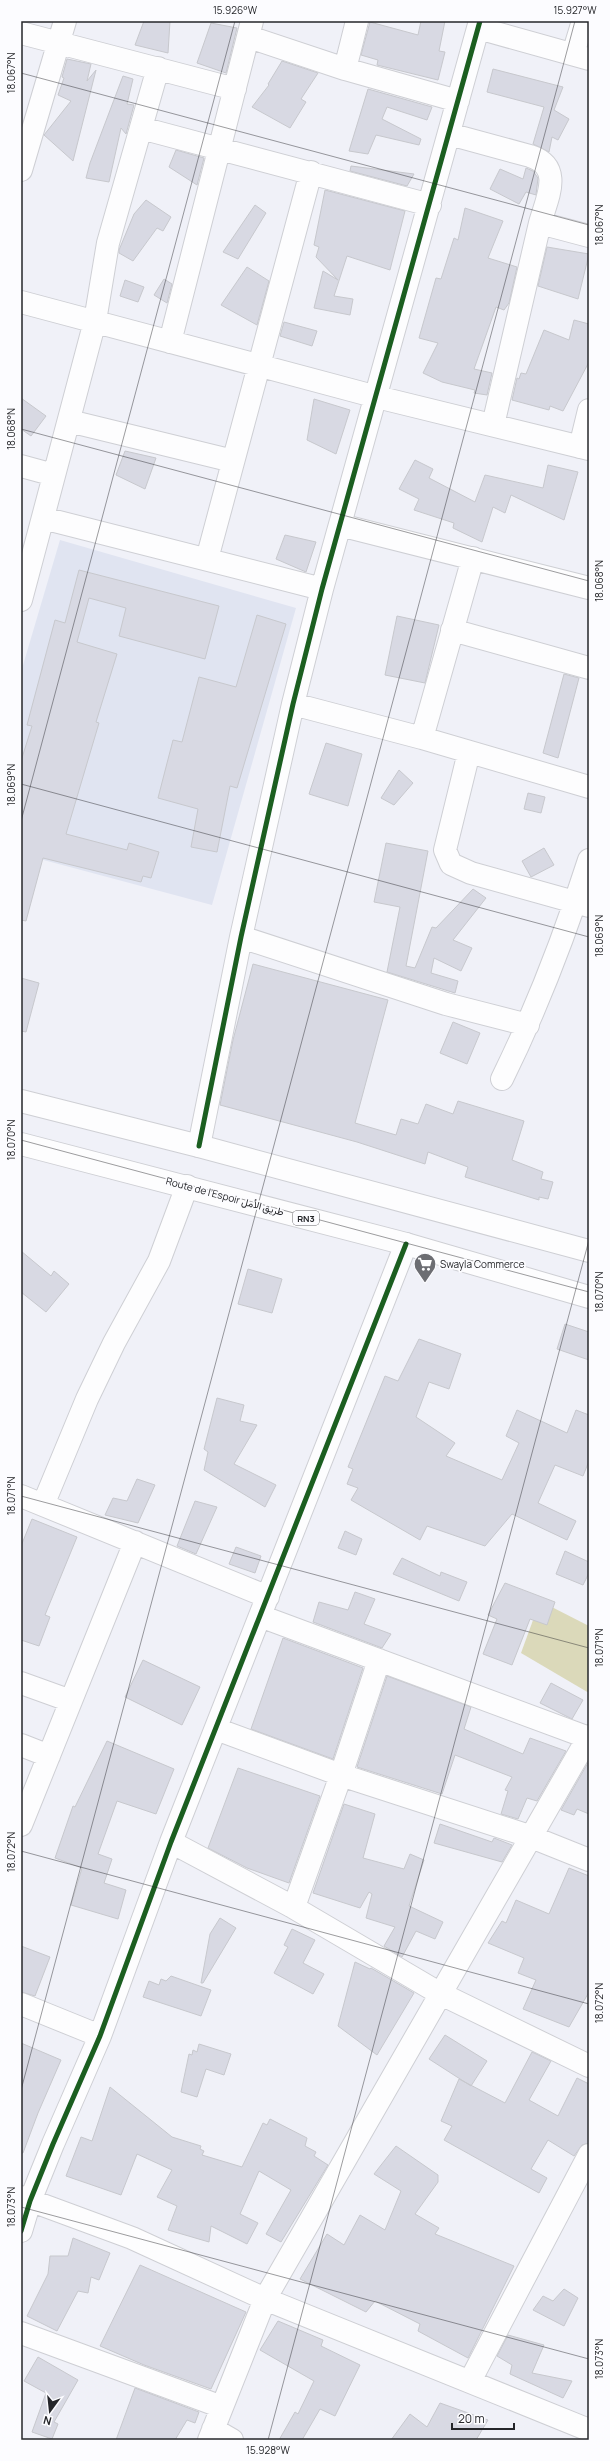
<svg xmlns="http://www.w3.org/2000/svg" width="610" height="2461" font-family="Manrope,Vazirmatn,sans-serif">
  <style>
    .built { fill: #e0e4f1 }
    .green { fill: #dbd9ba }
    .building { fill: #d8d9e3; stroke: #c7c8cd }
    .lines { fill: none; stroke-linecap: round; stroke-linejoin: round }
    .minor-casing { stroke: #cecfd4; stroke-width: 24 }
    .highway-casing { stroke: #cecfd4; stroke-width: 24 }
    .minor { stroke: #fdfdfe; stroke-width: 22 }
    .highway { stroke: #fdfdfe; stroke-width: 22 }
    .cycleway-casing { stroke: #fcfcff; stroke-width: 8 }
    .cycleway { stroke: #1b5e20; stroke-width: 5 }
    .ticks { fill: none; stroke: #25262a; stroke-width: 1; stroke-opacity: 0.45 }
    .labels { text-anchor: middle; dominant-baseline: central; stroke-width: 3.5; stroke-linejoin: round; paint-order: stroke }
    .shield { fill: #fcfcff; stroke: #66666a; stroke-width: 1 }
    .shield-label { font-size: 9px; font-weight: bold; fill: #25262a }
    .street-label { font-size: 10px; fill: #25262a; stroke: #fcfcff }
    .poi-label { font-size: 10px; fill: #25262a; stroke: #fcfcff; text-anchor: start }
    .neatline { fill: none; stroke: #25262a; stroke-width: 1.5 }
    .ticks-label { font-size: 10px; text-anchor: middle; fill: #25262a }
  </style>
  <rect width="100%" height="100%" fill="#f0f1f8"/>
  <path class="built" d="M60,540L296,608L212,905L21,854V672Z"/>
  <path class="green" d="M540,1601L589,1626V1693L521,1653Z"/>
  <path class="building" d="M144,21H170L168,53L135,45Z
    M421,21H445L439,51L445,52L438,80L377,65L378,60L361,55L370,22L418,35Z
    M211,23L237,28L226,73L197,63Z
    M67,59L91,64L87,81L96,70L73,161L44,135L71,101L58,95L64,78L62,77Z
    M282,61L318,73L301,99L306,102L290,128L252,107L269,85L268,84Z
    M493,69L563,87L554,110L569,119L558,140L552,137L549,152L533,144L544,107L487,92Z
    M123,76L133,79L127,104L134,105L126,134L121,128L109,182L86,178L90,163Z
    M368,89L432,107L427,120L387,107L382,119L421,139L419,145L376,135L368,154L349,151Z
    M176,150L204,158L197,185L169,167Z
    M351,166L414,174L407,186L350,171Z
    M526,168L533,171L538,178L536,195L526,192L519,204L490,189L500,169L523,179Z
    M325,190L405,211L390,270L347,256L334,296L353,299L350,315L314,308L323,271L338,280L316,257L319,247L314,245Z
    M146,200L171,217L163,231L157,228L133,261L119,253V250L134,214Z
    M255,205L266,213L238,259L223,252Z
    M465,208L503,221L488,258L517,267L509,303L504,310L496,307L474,369L492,373L487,395L474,393L475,390L442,382L423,373L438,343L419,338L436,278L441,279L454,238L458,240Z
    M547,247L589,254L578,299L538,286Z
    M247,267L269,281L257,325L221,305Z
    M164,279L172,284L167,303L154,295Z
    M125,280L144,287L138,302L120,296Z
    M574,320L589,324V362L563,411L550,406L549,410L512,400L517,378L519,379L521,373L526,374L544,330L569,340Z
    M284,322L317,331L312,346L280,336Z
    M21,398L46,416L31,436L21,429Z
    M314,399L350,410L336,454L307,440Z
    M125,451L156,458L145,489L116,475Z
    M415,460L433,469L429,478L475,502L485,475L543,488L548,465L578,472L564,520L511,495L505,513L493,507L482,542L453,528L454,523L414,510L419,499L399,489Z
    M285,535L316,542L306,572L276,559Z
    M79,570L219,606L205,659L119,636L126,608L89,598L77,642L117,654L96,722L99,723L66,834L127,850L129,843L159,852L151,878L143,876L141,882L43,858L26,921L21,920V761L32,726L27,725L55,620L65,623Z
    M257,615L286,624L237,788L230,786L217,852L191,847L198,809L158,798L173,740L182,742L199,677L236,687Z
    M397,616L439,625L425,683L385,675Z
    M564,674L579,678L558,758L543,753Z
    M326,743L362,754L348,806L309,794Z
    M399,770L413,783L394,805L381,798Z
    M528,793L545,797L541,813L524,809Z
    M386,843L428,851L406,966L415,968L432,927L436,928L473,889L486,898L453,940L472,948L461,971L434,958L431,973L458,981L455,993L387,972L400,907L374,902Z
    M544,848L554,865L531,877L522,861Z
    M253,964L388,1000L355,1123L396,1135L401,1119L418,1124L426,1104L453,1114L458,1101L524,1121L512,1160L543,1172L541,1179L553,1182L548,1199L539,1197V1200L465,1177L468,1167L428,1152L425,1164L357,1142L220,1105L233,1040Z
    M21,978L39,983L26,1032L21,1031Z
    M453,1022L480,1033L467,1064L440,1053Z
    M21,1251L51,1276L54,1271L69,1284L46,1312L21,1292Z
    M248,1269L282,1279L272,1313L238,1304Z
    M565,1324L589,1332V1360L557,1349Z
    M419,1339L461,1354L449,1389L429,1382L416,1417L455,1443L446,1456L502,1480L519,1443L506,1436L517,1410L567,1433L576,1410L589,1415V1461L583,1476L555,1465L538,1503L576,1521L567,1540L512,1514L485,1546L427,1526L420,1540L351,1500L358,1488L347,1484L353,1469L348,1467L385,1376L398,1381Z
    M217,1398L244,1405L240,1421L257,1425L234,1464L276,1485L265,1507L204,1470L208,1452L204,1449Z
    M137,1479L155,1485L138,1523L105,1515L113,1498L127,1501Z
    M195,1501L217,1507L196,1554L177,1546Z
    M32,1519L77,1537L45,1615L50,1617L39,1646L21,1640V1546Z
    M345,1531L362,1539L356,1555L338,1548Z
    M236,1547L261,1556L255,1573L229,1564Z
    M565,1551L589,1562V1573L583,1585L556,1574Z
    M402,1558L440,1576L441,1572L467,1582L459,1601L393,1574Z
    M505,1583L555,1602L547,1625L530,1619L512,1665L483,1654L497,1619L488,1615Z
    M355,1592L375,1599L364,1624L391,1634L382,1648L313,1622L319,1602L348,1610Z
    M283,1638L363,1668L333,1759L251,1729Z
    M143,1660L200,1687L182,1725L125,1697Z
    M387,1676L471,1707L464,1729L523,1754L530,1738L566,1751L537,1801L527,1798L518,1819L501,1814L508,1791L505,1790L512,1777L455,1755L442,1794L357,1767Z
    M551,1683L583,1700L572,1719L540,1703Z
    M107,1741L174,1769L156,1814L117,1801L98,1854L112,1859L104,1883L126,1890L118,1919L71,1905L82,1868L55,1858L73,1806L75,1807Z
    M589,1761V1814L577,1809L574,1815L561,1810Z
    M238,1768L320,1796L289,1883L247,1868L208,1848Z
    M344,1804L375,1814L363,1858L404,1869L410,1854L424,1860L409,1906L443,1922L435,1939L416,1931L402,1957L384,1946L395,1927L366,1918L372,1894L369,1892L360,1908L313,1893Z
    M440,1824L492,1842L494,1838L512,1845L502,1862L434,1843Z
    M569,1868L589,1876V1992L569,2027L523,2009L536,1980L518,1973L524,1958L488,1943L502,1921L506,1923L516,1900L549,1914Z
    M220,1918L236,1928L203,1983H201L210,1934Z
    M292,1929L315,1940L303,1963L324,1974L313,1994L274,1973L288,1947L284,1945Z
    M21,1946L50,1957L35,1996L21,1992Z
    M355,1962L370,1969L371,1968L414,1993L377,2055L338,2026Z
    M171,1976L211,1990L201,2016L143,1997L149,1981L159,1985L161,1979L166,1981Z
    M445,2035L487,2061L471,2086L429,2059Z
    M21,2043L61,2060L38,2113L23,2153H21Z
    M199,2044L231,2054L224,2075L206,2069L197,2097L181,2092L189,2054L192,2055L193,2050L197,2052Z
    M532,2052L551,2061L529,2100L558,2116L577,2078L589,2084V2143L582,2145L574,2156L548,2140L531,2169L547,2178L539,2193L444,2140L452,2126L441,2121L459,2079L505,2103Z
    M110,2087L172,2137L201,2146L200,2149L204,2151L202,2155L242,2167L263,2123L267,2125L270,2119L307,2138L305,2146L316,2152L314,2156L328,2165L281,2242L266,2234L291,2190L259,2171L240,2214L258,2223L247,2244L211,2226L209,2242L168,2230L177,2206L157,2197L172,2170L137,2154L121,2195L66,2176L81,2137L92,2141Z
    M396,2146L438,2175V2182L415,2214L439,2228L435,2234L514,2266L468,2358L418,2331L420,2324L375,2301L366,2312L300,2279L327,2234L344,2245L360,2215L385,2230L401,2191L374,2174Z
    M73,2238L110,2253L99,2280L91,2277L88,2293L78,2291L57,2331L27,2316L48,2274L50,2256H68Z
    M140,2265L246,2312L211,2389L144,2365L100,2346Z
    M564,2289L578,2298L564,2326L533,2310L543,2296L553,2301Z
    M278,2321L323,2340L321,2346L360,2365L335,2416L320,2409L302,2440H279L295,2412L298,2414L314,2381L260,2350Z
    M508,2335L544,2345L532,2373L572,2381L563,2398L510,2374L512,2365L497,2356Z
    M38,2357L78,2380L54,2422L58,2424L52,2439L32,2432L46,2393L24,2381Z
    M135,2388L199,2412L195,2423L187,2420L175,2440H116Z
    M440,2403L488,2420L476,2440H391L410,2414L427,2427Z"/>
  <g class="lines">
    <g class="minor-casing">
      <path id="minor" d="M478,28L589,59
        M21,33L235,89
        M249,37L345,69L458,101
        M573,54L583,21
        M345,69L357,21
        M141,128L430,205
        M449,134L530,156C564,167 547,198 540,223
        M21,170L65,21
        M21,302L377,397L589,449
        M170,342L252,21
        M69,421L233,461
        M493,425L540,223L589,236
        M580,447L589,410
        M21,466L54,475
        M43,518L322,589
        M340,525L589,588
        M207,559L311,172
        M21,600L95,321L108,243L158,68
        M452,630L589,668
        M293,704L422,738L589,787
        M422,738L473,558
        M469,752L445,850L451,864L471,873L589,906
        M241,937L446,1004L528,1025
        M502,1079C537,1008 565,935 589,860
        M199,1146L241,937L293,704L322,589L480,21
        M21,1496L268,1597
        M43,1505L87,1399L114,1343L159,1261L187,1186
        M260,1616L589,1738
        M21,1683L71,1701
        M216,1729L341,1775L379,1660
        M21,1745L49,1756
        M21,1825L135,1542
        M171,1842L291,1906L439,1993L589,2066
        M291,1906L295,1904L341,1775L529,1836L589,1860
        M21,2004L100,2036
        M21,2197L132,2238L265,2299L589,2430
        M21,2231L30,2201L53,2144L100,2036L171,1842L406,1244
        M21,2333L222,2407
        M470,2381L589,2155
        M213,2429L232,2440
        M209,2440L265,2299L589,1736"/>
    </g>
    <g class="highway-casing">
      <path id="highway" d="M21,1101L199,1146L589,1251
        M21,1144L406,1244L589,1297"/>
    </g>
    <use href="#minor" class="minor"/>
    <use href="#highway" class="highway"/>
    <g class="cycleway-casing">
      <path id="cycleway" d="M199,1146L241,937L293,704L322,589L480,21
        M21,2231L30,2201L53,2144L100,2036L171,1842L406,1244"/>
    </g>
    <use href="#cycleway" class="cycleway"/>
  </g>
  <path class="ticks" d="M21,73L589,225M21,429L589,581M21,784L589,937M21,821L235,21M21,1140L589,1292M21,1496L589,1648M21,1851L589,2004M21,2090L575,21M21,2207L589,2359M268,2440L589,1240"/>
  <defs>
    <g id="supermarket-pin" transform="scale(1.15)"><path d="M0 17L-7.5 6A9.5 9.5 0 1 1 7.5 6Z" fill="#6c6d72" stroke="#fcfcff"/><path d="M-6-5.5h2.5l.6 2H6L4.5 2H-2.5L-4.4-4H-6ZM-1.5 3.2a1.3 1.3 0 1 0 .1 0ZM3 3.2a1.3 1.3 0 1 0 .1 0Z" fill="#fff"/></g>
  </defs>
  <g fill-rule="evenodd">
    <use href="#supermarket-pin" x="425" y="1264"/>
  </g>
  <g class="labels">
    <rect class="shield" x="293" y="1211" width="26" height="14" rx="3"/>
    <g class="shield-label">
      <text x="306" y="1218">RN3</text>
    </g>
    <g class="street-label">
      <text transform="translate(225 1196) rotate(15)">Route de l’Espoir طريق الأمل</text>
    </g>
    <g class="poi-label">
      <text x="440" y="1264">Swayla Commerce</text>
    </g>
  </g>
  <rect width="610" height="2461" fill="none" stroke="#fcfcff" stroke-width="44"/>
  <g transform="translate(50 2411) rotate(195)" stroke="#fcfcff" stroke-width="3" paint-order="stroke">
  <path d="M0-3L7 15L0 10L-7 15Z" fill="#25262a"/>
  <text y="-6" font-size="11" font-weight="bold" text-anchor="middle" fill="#25262a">N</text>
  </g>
  <path d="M452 2423v6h62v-6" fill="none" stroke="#25262a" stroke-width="2"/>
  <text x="458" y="2423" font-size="12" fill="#25262a" stroke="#fcfcff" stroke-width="3" paint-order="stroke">20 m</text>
  <rect x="22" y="22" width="566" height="2417" class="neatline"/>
  <g class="ticks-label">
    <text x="235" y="14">15.926°W</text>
    <text x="575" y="14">15.927°W</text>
    <text transform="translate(11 73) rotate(-90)" y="4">18.067°N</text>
    <text transform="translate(599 225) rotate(-90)" y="4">18.067°N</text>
    <text transform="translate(11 429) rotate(-90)" y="4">18.068°N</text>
    <text transform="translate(599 581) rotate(-90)" y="4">18.068°N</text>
    <text transform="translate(11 785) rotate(-90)" y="4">18.069°N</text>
    <text transform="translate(599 936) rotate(-90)" y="4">18.069°N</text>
    <text transform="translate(11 1140) rotate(-90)" y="4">18.070°N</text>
    <text transform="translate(599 1292) rotate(-90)" y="4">18.070°N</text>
    <text transform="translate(11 1496) rotate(-90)" y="4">18.071°N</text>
    <text transform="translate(599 1648) rotate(-90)" y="4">18.071°N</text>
    <text transform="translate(11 1852) rotate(-90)" y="4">18.072°N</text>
    <text transform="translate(599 2003) rotate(-90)" y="4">18.072°N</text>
    <text transform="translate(11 2207) rotate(-90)" y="4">18.073°N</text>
    <text transform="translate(599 2359) rotate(-90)" y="4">18.073°N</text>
    <text x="268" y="2454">15.928°W</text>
  </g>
</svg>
